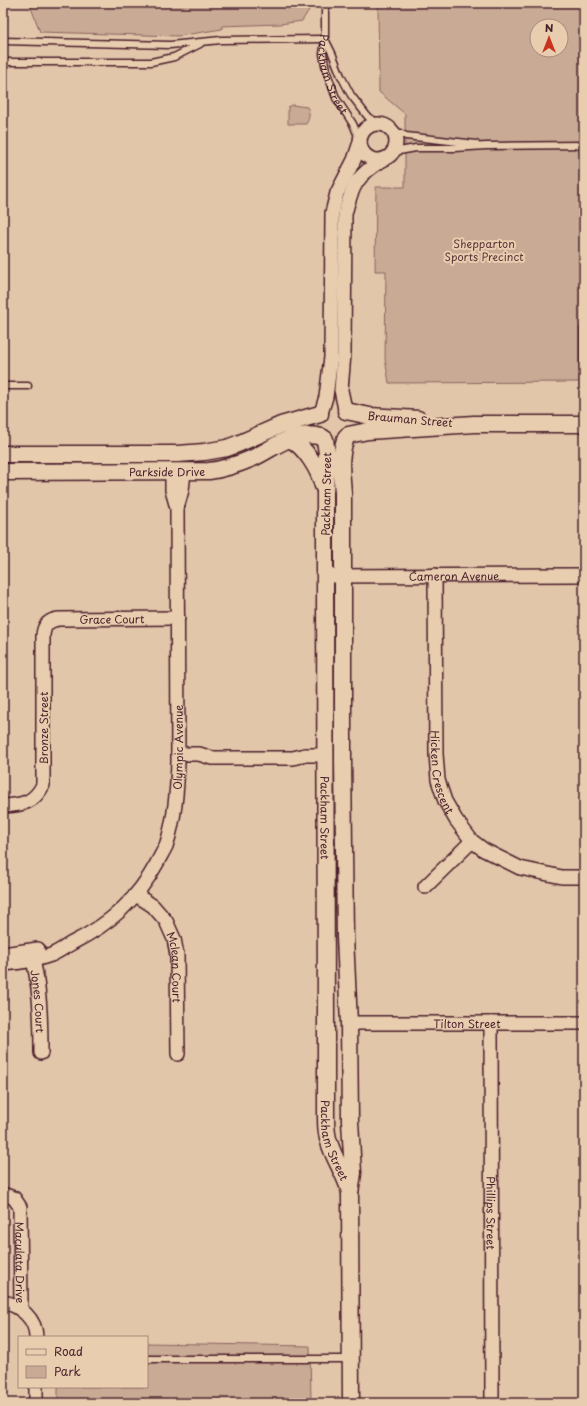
<svg xmlns="http://www.w3.org/2000/svg" width="587" height="1406" font-family="'Playpen Sans',sans-serif">
  <style>
    .green { fill: #c9aa94; stroke: #8a6460; fill-rule: evenodd }
    .lines { fill: none; stroke-linecap: round; stroke-linejoin: round }
    .service-casing { stroke: #4a1f2b; stroke-width: 9 }
    .minor-casing { stroke: #4a1f2b; stroke-width: 16 }
    .tertiary-casing { stroke: #4a1f2b; stroke-width: 19 }
    .service { stroke: #e8cdaf; stroke-width: 6 }
    .minor { stroke: #e8cdaf; stroke-width: 13 }
    .tertiary { stroke: #e8cdaf; stroke-width: 16 }
    .labels { text-anchor: middle; dominant-baseline: central; stroke-width: 4; stroke-linejoin: round; paint-order: stroke }
    .street-label { font-size: 11px; fill: #4a1f2b; stroke: #e8cdaf }
    .park-label { font-size: 11px; fill: #5d343b; stroke: #e8cdaf }
  </style>
  <rect width="100%" height="100%" fill="#e2c6aa"/>
  <filter id="ink" filterUnits="userSpaceOnUse"><feTurbulence type="fractalNoise" baseFrequency=".025" numOctaves="2"/><feDisplacementMap in="SourceGraphic" scale="8" xChannelSelector="R" yChannelSelector="G"/><feConvolveMatrix kernelMatrix="1 2 1 2 8 2 1 2 1" color-interpolation-filters="sRGB"/></filter>
  <g filter="url(#ink)">
    <path class="green" d="M3,3H312V5L302,21L280,24L222,26V29L178,36L40,32L30,5H3Z
      M378,3H584V382L389,383L385,359L386,271H375L376,187H405V114L379,92ZM537,26H561V50H537Z
      M292,105L307,107C310,112 310,118 306,124H288V107Z
      M147,1343L310,1346L311,1403H58V1387H147Z"/>
    <g class="lines">
      <g class="service-casing">
        <g id="service">
          <path id="s1" d="M325,3V39L323,54L326,70L336,98L353,124L360,141"/>
          <path d="M325,39L332,53L341,76L351,95L368,117L384,126"/>
          <path d="M3,41L170,45L221,40L325,39"/>
          <path d="M3,62H151L174,57L200,44"/>
          <path d="M387,127L406,136L476,144"/>
          <path d="M389,156L399,151L416,148H454L486,146L584,145"/>
          <path d="M584,329V393"/>
          <path d="M3,386H28"/>
          <path d="M147,1359H349"/>
        </g>
      </g>
      <g class="minor-casing">
        <g id="minor">
          <circle cx="378" cy="142" r="18"/>
          <path d="M345,409L341,390L344,354L345,214C352,185 358,174 384,159"/>
          <path d="M321,413L326,397L331,357L332,213L337,193L354,160L360,142"/>
          <path d="M177,508L182,490L184,472"/>
          <path id="s2" d="M435,575L436,754L438,780L445,801L456,820L472,841L484,850L520,868L562,877H584"/>
          <path id="s3" d="M325,576L584,575"/>
          <path d="M178,754H199L212,758H293L305,755H325"/>
          <path id="s4" d="M3,806C22,805 34,803 43,785V635C44,625 49,620 59,619L178,618"/>
          <path d="M425,887L472,841"/>
          <path id="s5" d="M136,895L153,906L166,921L174,939L177,955L178,1054"/>
          <path id="s6" d="M31,952C40,984 41,1019 41,1053"/>
          <path d="M3,954L38,949"/>
          <path id="s7" d="M3,964C17,963 38,960 51,955C58,952 65,947 72,943C110,924 137,900 157,863C160,857 163,852 166,846C175,819 177,791 178,762L177,508L172,490V472"/>
          <path id="s8" d="M349,1023H584"/>
          <path id="s9" d="M491,1023L492,1403"/>
          <path id="s10" d="M3,1194L14,1198L20,1207L21,1309"/>
          <path d="M3,1302C20,1305 36,1319 36,1337"/>
          <path d="M36,1403V1387"/>
        </g>
      </g>
      <g class="tertiary-casing">
        <g id="tertiary">
          <path d="M346,411L370,416L418,419"/>
          <path d="M348,435L368,431L474,424H584"/>
          <path d="M346,437C338,459 342,473 343,494V759L345,937L349,1023L350,1121L353,1173L350,1193L351,1403"/>
          <path d="M290,439C305,447 319,469 323,486"/>
          <path id="s11" d="M325,439L327,454L325,493V576L326,1024V1117C326,1126 326,1134 329,1142C334,1159 345,1174 350,1192"/>
          <path d="M3,454H178L204,452L227,448L240,443L281,425L320,414"/>
          <path id="s12" d="M3,472L209,471C225,469 239,464 253,458C278,446 292,430 322,437"/>
        </g>
      </g>
      <use href="#service" class="service"/>
      <use href="#minor" class="minor"/>
      <use href="#tertiary" class="tertiary"/>
    </g>
  </g>
  <g class="labels">
    <g class="street-label">
      <text stroke="none"><textPath href="#s1" startOffset="73">Packham Street</textPath></text>
      <text transform="translate(410 419) rotate(5)">Brauman Street</text>
      <text stroke="none"><textPath href="#s12" startOffset="164">Parkside Drive</textPath></text>
      <text transform="translate(326 494) rotate(-89)">Packham Street</text>
      <text stroke="none"><textPath href="#s3" startOffset="129">Cameron Avenue</textPath></text>
      <text stroke="none"><textPath href="#s4" startOffset="276">Grace Court</textPath></text>
      <text transform="translate(43 728) rotate(-90)">Bronze Street</text>
      <text stroke="none"><textPath href="#s7" startOffset="311">Olympic Avenue</textPath></text>
      <text stroke="none"><textPath href="#s2" startOffset="198">Hicken Crescent</textPath></text>
      <text stroke="none"><textPath href="#s11" startOffset="379">Packham Street</textPath></text>
      <text stroke="none"><textPath href="#s5" startOffset="88">Mclean Court</textPath></text>
      <text stroke="none"><textPath href="#s6" startOffset="50">Jones Court</textPath></text>
      <text stroke="none"><textPath href="#s8" startOffset="118">Tilton Street</textPath></text>
      <text stroke="none"><textPath href="#s11" startOffset="703">Packham Street</textPath></text>
      <text stroke="none"><textPath href="#s9" startOffset="190">Phillips Street</textPath></text>
      <text stroke="none"><textPath href="#s10" startOffset="78">Maculata Drive</textPath></text>
    </g>
    <g class="park-label">
      <text x="484" y="243">Shepparton<tspan x="484" dy="13">Sports Precinct</tspan></text>
    </g>
  </g>
  <rect width="587" height="1406" fill="none" stroke="#e8cdaf" stroke-width="16"/>
  <rect x="8" y="8" width="571" height="1390" fill="none" stroke="#4a1f2b" stroke-width="1.5" filter="url(#ink)"/>
  <rect x="18" y="1336" width="130" height="52" fill="#e8cdaf" stroke="#a9877a"/>
  <rect x="26" y="1349" width="20" height="6" fill="#e8cdaf" stroke="#a9877a"/>
  <text x="54" y="1356" font-size="12" fill="#4a1f2b">Road</text>
  <rect x="26" y="1366" width="20" height="12" fill="#c9aa94" stroke="#a9877a"/>
  <text x="54" y="1376" font-size="12" fill="#4a1f2b">Park</text>
  <g transform="translate(549 38)"><circle r="19" fill="#e8cdaf" stroke="#a9877a"/>
  <path d="M0-3L7 15L0 10L-7 15Z" fill="#c8321e"/>
  <text y="-6" font-size="11" font-weight="bold" text-anchor="middle" fill="#4a1f2b">N</text>
  </g>
</svg>
